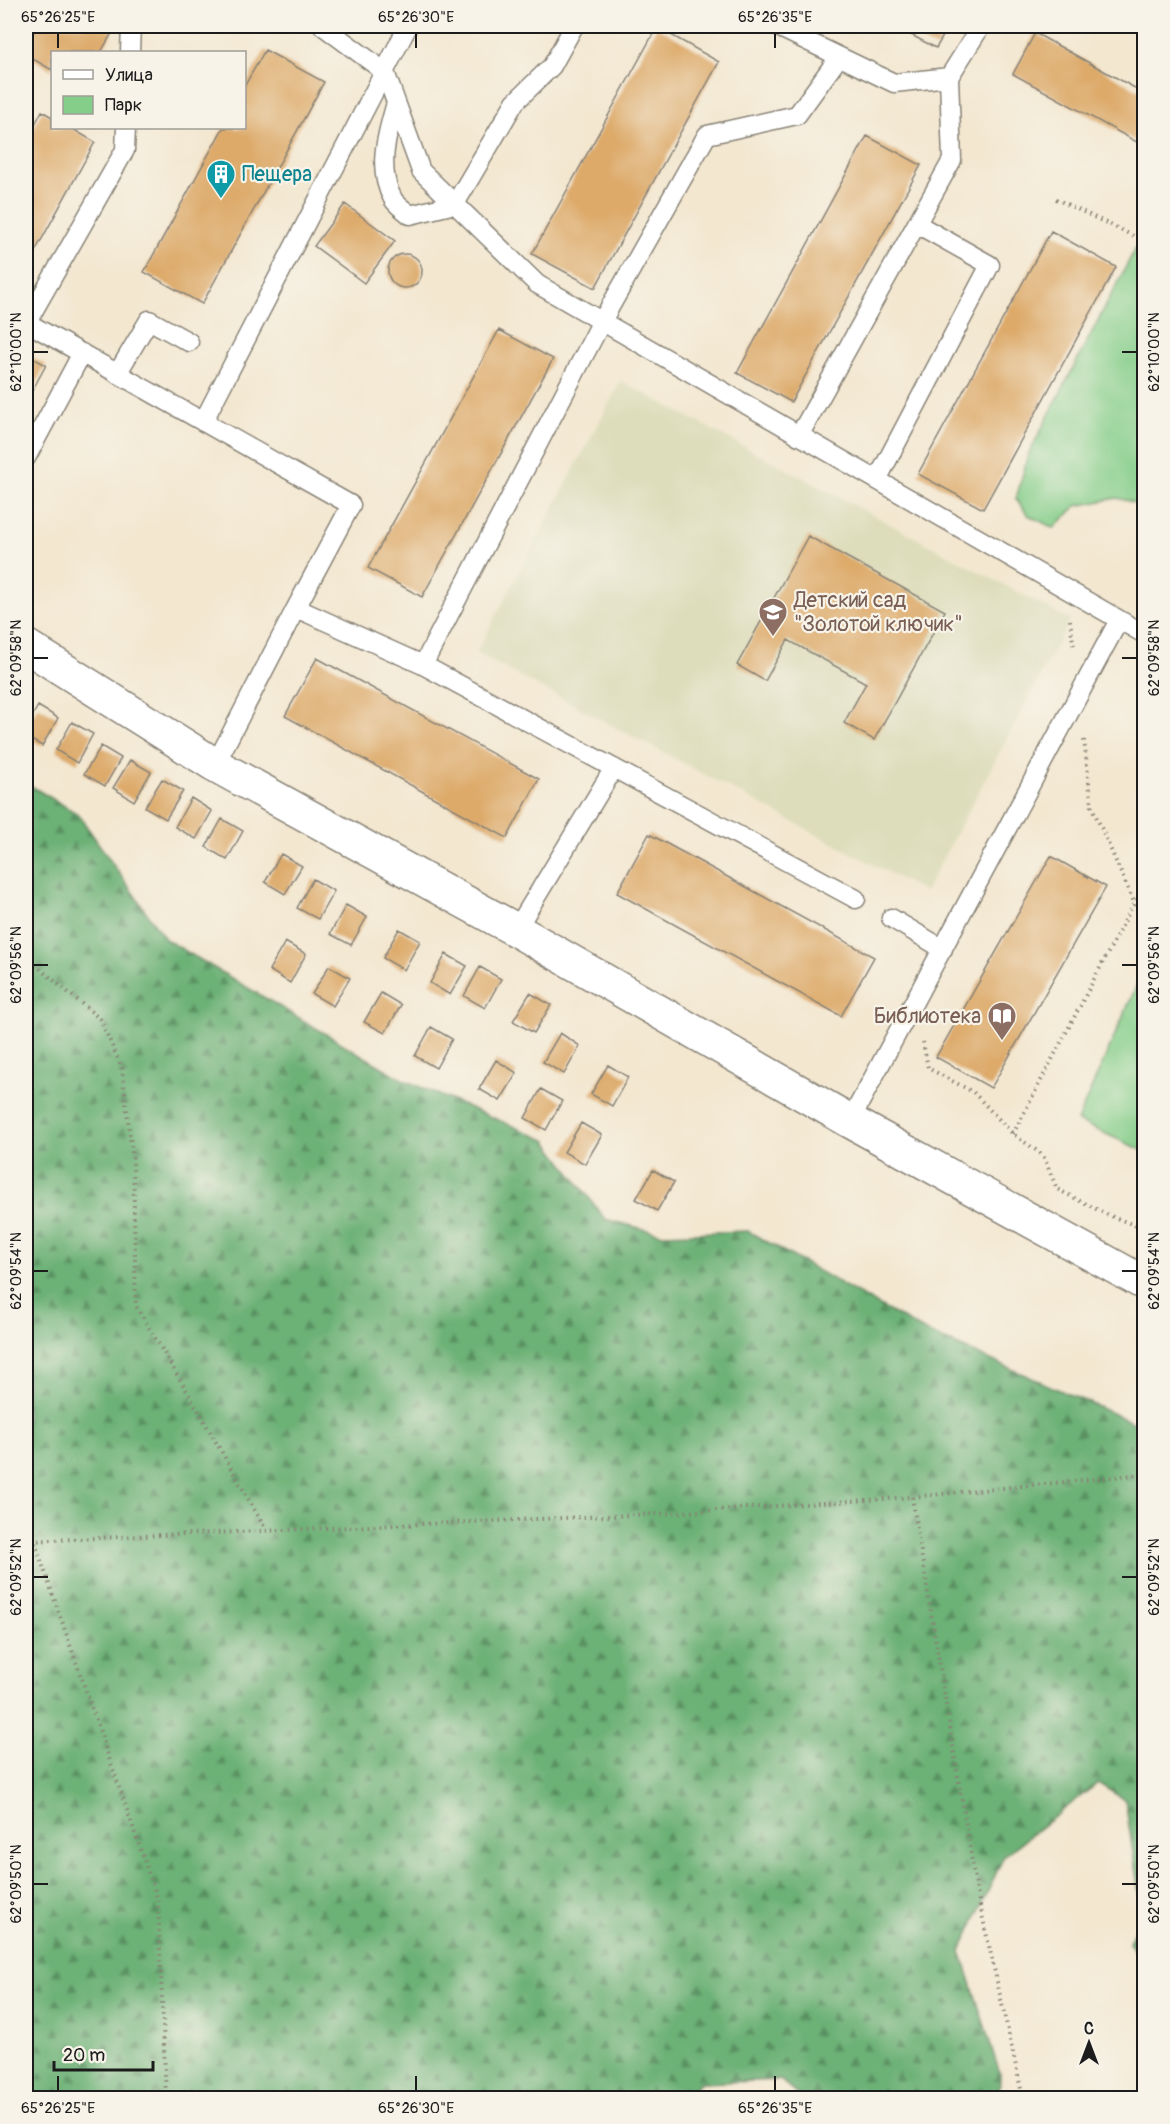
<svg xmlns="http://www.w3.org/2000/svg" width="1170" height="2124" font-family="Pangolin,sans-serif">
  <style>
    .built { fill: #ddddbc }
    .green { fill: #85ce8a; stroke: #507553; stroke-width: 1.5 }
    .forest { fill: url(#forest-firs); stroke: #446649; stroke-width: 1.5 }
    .building { fill: #ddaa6b }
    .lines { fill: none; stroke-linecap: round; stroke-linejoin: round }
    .lane-casing { stroke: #888276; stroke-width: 21 }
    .street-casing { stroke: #888276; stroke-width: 36 }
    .path { stroke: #888276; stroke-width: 4; stroke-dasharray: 1.5 4.5; stroke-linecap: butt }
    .lane { stroke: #fff; stroke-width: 18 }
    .street { stroke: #fff; stroke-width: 33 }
    .ticks { fill: none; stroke: #1c1c1c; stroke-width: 2 }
    .labels { text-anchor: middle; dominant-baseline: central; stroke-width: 4.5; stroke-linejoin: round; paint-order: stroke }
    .culture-label { font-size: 21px; fill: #0d838f; stroke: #f7f3e8; text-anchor: start }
    .education-label { font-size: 21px; fill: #785e54; stroke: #f7f3e8; text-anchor: start }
    .neatline { fill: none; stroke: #1c1c1c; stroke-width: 2 }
    .ticks-label { font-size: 15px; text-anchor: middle; fill: #1c1c1c }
  </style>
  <defs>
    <pattern id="forest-firs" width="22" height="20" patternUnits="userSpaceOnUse" patternTransform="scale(1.5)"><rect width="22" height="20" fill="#6cb176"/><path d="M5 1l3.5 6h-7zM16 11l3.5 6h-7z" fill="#588f60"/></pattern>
  </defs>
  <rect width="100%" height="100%" fill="#f7f3e8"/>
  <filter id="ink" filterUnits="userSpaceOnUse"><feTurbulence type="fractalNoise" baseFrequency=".0167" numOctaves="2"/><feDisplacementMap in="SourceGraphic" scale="12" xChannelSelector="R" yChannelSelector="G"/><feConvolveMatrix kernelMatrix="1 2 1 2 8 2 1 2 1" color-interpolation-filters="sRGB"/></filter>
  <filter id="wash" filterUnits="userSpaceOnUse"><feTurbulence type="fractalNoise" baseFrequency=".008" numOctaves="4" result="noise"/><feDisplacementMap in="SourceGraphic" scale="24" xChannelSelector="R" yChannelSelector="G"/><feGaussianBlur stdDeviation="1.35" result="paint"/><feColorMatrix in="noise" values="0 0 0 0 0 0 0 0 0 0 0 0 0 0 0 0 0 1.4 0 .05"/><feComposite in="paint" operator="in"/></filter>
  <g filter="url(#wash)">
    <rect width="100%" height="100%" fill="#f3e7d0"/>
    <path class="built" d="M621,381L1070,620L925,892L476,653Z"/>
    <path class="green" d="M1144,232V505L1117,498L1076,506L1054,528L1028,515L1016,499L1028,455Z
      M1144,969V1151L1077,1121Z"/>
    <path class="forest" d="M26,783L78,814L165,939L404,1080L546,1140L605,1219L663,1234L748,1231L922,1330L1144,1427V1962L1129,1943L1142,1913L1125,1800L1098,1783L1004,1856L961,1951L1000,2074L999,2098H802L780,2080L701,2083L683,2098H26Z"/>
    <g id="blocks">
      <path class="building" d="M37,26H116L101,52H52V70L26,55V46Z
        M894,26H949L936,48Z
        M657,27L719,62L595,288L532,254Z
        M1035,33L1144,93V146L1013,74Z
        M265,50L324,82L202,304L144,272L223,128H244V87Z
        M42,111L52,117V128H71L95,142L26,268V141Z
        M867,136L921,165L791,402L737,373Z
        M345,204L395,241L364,283L314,246Z
        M1051,231L1116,267L983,509L918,474Z
        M388 271a17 17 0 1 1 34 0a17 17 0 1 1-34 0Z
        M499,330L553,359L422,597L368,568Z
        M26,354L46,365L26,402Z
        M808,536L945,611L874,740L844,723L866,683L788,640L765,681L737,665Z
        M317,658L539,779L507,838L285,716Z
        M38,706L58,718L42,746L26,737V727Z
        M72,722L93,734L77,763L56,750Z
        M101,746L121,758L105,786L84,774Z
        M130,760L151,772L134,801L113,788Z
        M162,779L183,791L166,819L145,807Z
        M191,798L212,811L196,839L175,827Z
        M222,819L243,831L227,860L206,847Z
        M649,834L874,957L841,1016L617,893Z
        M281,854L302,866L285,894L265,882Z
        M1051,856L1106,887L991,1088L936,1057Z
        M313,879L334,891L318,919L297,908Z
        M346,905L367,917L351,945L330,934Z
        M399,929L420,941L404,970L383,958Z
        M285,942L306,954L290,983L269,970Z
        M446,954L467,966L450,995L430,983Z
        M329,966L350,978L333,1006L312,994Z
        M480,967L501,979L485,1008L464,996Z
        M381,993L401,1005L385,1033L364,1022Z
        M530,993L551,1005L534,1033L513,1021Z
        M431,1027L452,1039L436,1068L415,1056Z
        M560,1033L580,1046L564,1074L543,1062Z
        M496,1060L517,1073L500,1101L479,1089Z
        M608,1065L628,1077L612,1106L591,1094Z
        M541,1089L562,1101L546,1130L525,1118Z
        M581,1123L602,1135L585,1164L564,1152Z
        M653,1170L674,1182L657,1211L636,1199Z"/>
    </g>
  </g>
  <g filter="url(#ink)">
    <use href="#blocks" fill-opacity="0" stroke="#888276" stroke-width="1.5"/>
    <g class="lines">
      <g class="lane-casing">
        <path id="lane" d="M323,26L385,72L421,171L537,284L1144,634
          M776,26L894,83L949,77L981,26
          M130,52L131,26
          M839,57L797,115L707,135L602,321L423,665L856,899
          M396,103C387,134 376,169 393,199C396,205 405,210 410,215L455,204L515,102L552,66L574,26
          M26,322L351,505L296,608L423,665
          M27,322L125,150L126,128
          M117,374L149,320L189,342
          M203,422L408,26
          M799,436L952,160L949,77
          M26,458L82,353
          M877,480L990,265L917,224
          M215,765L296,608
          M891,918L943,949
          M516,930L614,768
          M850,1121L1119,620"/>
      </g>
      <g class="street-casing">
        <path id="street" d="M26,646L215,765L516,930L850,1121L1144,1283"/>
      </g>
      <path class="path" d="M1056,199L1144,241
        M1070,620L1074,649
        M1084,740L1092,807L1144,925
        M26,957L100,1019L122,1068L133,1163L136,1306L191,1398L266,1530
        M923,1042L928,1068L973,1092L1013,1134L1043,1155L1057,1189L1106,1214L1144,1229
        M1013,1134L1144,884
        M912,1497L977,1892L1023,2098
        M26,1508L34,1540L158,1900L166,2098
        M26,1541L656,1514L912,1497L1144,1474"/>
      <use href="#lane" class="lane"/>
      <use href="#street" class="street"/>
    </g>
  </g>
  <path class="ticks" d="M58,33V48M416,33V48M775,33V48M33,352H48M1122,352H1137M33,658H48M1122,658H1137M33,965H48M1122,965H1137M33,1271H48M1122,1271H1137M33,1577H48M1122,1577H1137M33,1884H48M1122,1884H1137M58,2076V2091M416,2076V2091M775,2076V2091"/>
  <defs>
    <g id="building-pin" transform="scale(1.5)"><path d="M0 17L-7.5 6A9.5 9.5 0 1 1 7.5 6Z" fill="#0f9aa8" stroke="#f7f3e8"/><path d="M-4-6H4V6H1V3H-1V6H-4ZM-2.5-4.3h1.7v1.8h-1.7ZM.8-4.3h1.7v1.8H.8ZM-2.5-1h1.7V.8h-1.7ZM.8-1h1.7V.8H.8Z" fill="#fff"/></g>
    <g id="school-pin" transform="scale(1.5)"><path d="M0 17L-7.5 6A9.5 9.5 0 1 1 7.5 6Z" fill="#8d6e63" stroke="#f7f3e8"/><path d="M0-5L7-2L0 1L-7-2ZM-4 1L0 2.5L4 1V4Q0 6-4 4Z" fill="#fff"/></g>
    <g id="library-pin" transform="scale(1.5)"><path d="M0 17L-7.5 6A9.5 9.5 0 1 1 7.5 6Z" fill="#8d6e63" stroke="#f7f3e8"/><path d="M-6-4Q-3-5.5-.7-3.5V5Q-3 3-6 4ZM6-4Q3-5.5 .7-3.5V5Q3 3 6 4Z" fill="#fff"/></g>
  </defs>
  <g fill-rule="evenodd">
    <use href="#building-pin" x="221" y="174"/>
    <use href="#school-pin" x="773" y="612"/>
    <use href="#library-pin" x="1002" y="1016"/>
  </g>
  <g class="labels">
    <g class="culture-label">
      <text x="242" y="174">Пещера</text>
    </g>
    <g class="education-label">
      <text x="794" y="600">Детский сад<tspan x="794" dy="24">"Золотой ключик"</tspan></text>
      <text x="981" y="1016" text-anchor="end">Библиотека</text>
    </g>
  </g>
  <rect width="1170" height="2124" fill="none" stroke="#f7f3e8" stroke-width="66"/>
  <rect x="51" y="51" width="195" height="78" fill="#f7f3e8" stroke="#9f9d96" stroke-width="1.5"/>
  <rect x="63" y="70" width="30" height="9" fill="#ffffff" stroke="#9f9d96" stroke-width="1.5"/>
  <text x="105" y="81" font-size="18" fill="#1c1c1c">Улица</text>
  <rect x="63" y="96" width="30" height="18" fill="#85ce8a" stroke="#9f9d96" stroke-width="1.5"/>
  <text x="105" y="111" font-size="18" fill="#1c1c1c">Парк</text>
  <g transform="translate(1089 2043)" stroke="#f7f3e8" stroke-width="4.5" paint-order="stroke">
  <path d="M0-4.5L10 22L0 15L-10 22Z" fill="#1c1c1c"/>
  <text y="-9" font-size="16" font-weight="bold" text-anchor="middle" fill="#1c1c1c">С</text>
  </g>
  <path d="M54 2061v9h99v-9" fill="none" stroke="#1c1c1c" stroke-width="3"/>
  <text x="63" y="2061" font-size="18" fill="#1c1c1c" stroke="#f7f3e8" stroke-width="4.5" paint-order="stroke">20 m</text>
  <rect x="33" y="33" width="1104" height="2058" class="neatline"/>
  <g class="ticks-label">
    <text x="58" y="22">65°26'25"E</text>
    <text x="416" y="22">65°26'30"E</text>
    <text x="775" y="22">65°26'35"E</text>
    <text transform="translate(16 352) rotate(-90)" y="5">62°10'00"N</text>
    <text transform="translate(1154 352) rotate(-90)" y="5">62°10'00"N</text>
    <text transform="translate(16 658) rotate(-90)" y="5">62°09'58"N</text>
    <text transform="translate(1154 658) rotate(-90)" y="5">62°09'58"N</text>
    <text transform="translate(16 965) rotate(-90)" y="5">62°09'56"N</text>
    <text transform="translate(1154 965) rotate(-90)" y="5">62°09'56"N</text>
    <text transform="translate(16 1271) rotate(-90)" y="5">62°09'54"N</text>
    <text transform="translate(1154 1271) rotate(-90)" y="5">62°09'54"N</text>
    <text transform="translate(16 1577) rotate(-90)" y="5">62°09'52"N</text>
    <text transform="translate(1154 1577) rotate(-90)" y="5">62°09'52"N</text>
    <text transform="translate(16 1884) rotate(-90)" y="5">62°09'50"N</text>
    <text transform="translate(1154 1884) rotate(-90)" y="5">62°09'50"N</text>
    <text x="58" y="2113">65°26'25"E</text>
    <text x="416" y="2113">65°26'30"E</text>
    <text x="775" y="2113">65°26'35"E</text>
  </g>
</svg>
